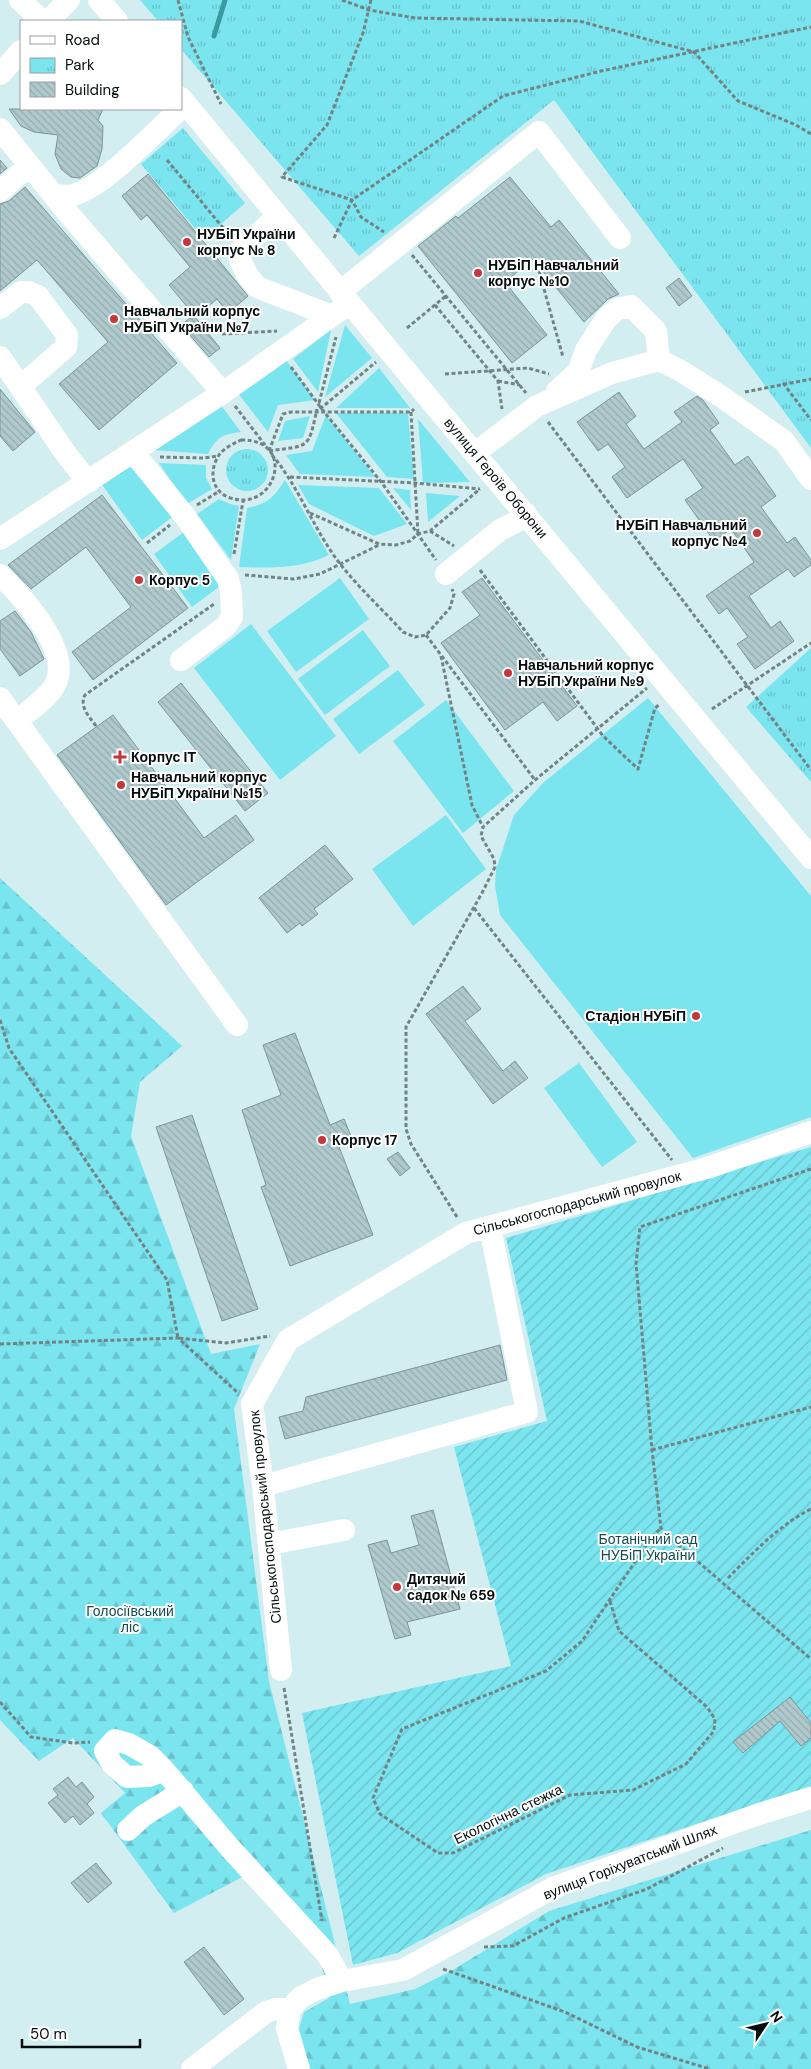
<svg xmlns="http://www.w3.org/2000/svg" width="811" height="2069" font-family="'DM Sans',sans-serif">
  <style>
    .grass { fill: #7ae4ef }
    .forest { fill: url(#forest-firs) }
    .park { fill: url(#park-tufts) }
    .garden { fill: url(#garden-furrows) }
    .lines { fill: none; stroke-linecap: round; stroke-linejoin: round }
    .stream { stroke: #399aa2; stroke-width: 5 }
    .building { fill: url(#building-back-hatch); stroke: #7c9597 }
    .path { stroke: #718384; stroke-width: 3; stroke-dasharray: 4 2.5; stroke-linecap: butt }
    .minor { stroke: #fff; stroke-width: 22 }
    .poi-dot { fill: #c6373b; stroke: #fff; stroke-width: 2 }
    .labels { text-anchor: middle; dominant-baseline: central; stroke-width: 4; stroke-linejoin: round; paint-order: stroke }
    .poi-label { font-size: 14px; font-weight: bold; fill: #050d0e; stroke: #fff; text-anchor: start }
    .street-label { font-size: 14px; fill: #050d0e; stroke: #fff }
    .park-label { font-size: 14px; fill: #124b50; stroke: #fff }
  </style>
  <defs>
    <pattern id="forest-firs" width="22" height="20" patternUnits="userSpaceOnUse" patternTransform="scale(1.25)"><rect width="22" height="20" fill="#7ae4ef"/><path d="M5 1l3.5 6h-7zM16 11l3.5 6h-7z" fill="#68c2cc"/></pattern>
    <pattern id="park-tufts" width="24" height="20" patternUnits="userSpaceOnUse" patternTransform="scale(1.25)"><rect width="24" height="20" fill="#7ae4ef"/><path d="M3 7l-1-3M5 7V3M7 7l1-3M15 17l-1-3M17 17v-4M19 17l1-3" fill="none" stroke="#68c2cc"/></pattern>
    <pattern id="garden-furrows" width="10" height="10" patternUnits="userSpaceOnUse" patternTransform="scale(1.25)"><rect width="10" height="10" fill="#7ae4ef"/><path d="M-1 1l2-2M0 10L10 0M9 11l2-2" fill="none" stroke="#68c2cc"/></pattern>
    <pattern id="building-back-hatch" width="6" height="6" patternUnits="userSpaceOnUse" patternTransform="scale(1.25)"><rect width="6" height="6" fill="#afc9cc"/><path d="M-1 5l2 2M0 0l6 6M5-1l2 2" fill="none" stroke="#95abae"/></pattern>
  </defs>
  <rect width="100%" height="100%" fill="#d3eef0"/>
  <path class="grass" d="M345,325L372,358L325,397Z
    M331,330L318,392L293,359Z
    M286,360L315,400L278,405L268,432L237,392Z
    M379,368L410,408H336Z
    M220,404L241,432C221,435 218,436 208,454L154,450Z
    M336,413H408L414,479L387,477Z
    M326,415L375,477L300,474L286,455L312,451Z
    M310,416L303,438L278,441L285,421Z
    M418,419L470,482L423,483Z
    M132,455L175,515L142,540L98,479Z
    M159,463L206,465V478L212,489L187,504Z
    M285,480L329,555C301,569 270,568 239,567L247,508C268,504 274,497 285,480Z
    M298,485L379,488L407,524L374,536L309,504Z
    M393,488L410,490L411,510Z
    M426,493L460,496L428,522Z
    M219,499L230,504L239,506L231,560L197,514Z
    M184,532L223,584L192,607L154,554Z
    M340,578L369,619L296,672L267,631Z
    M251,624L336,736L280,780L194,668Z
    M363,630L390,666L325,715L298,679Z
    M398,670L425,705L359,754L333,719Z
    M648,698L811,896V1117L693,1158L500,915L495,886L496,870L514,815L544,782Z
    M446,700L514,791L463,833L393,741Z
    M446,815L486,869L413,926L372,869Z
    M579,1063L637,1142L602,1167L544,1088Z"/>
  <path class="forest" d="M0,878L182,1046L140,1082L131,1136L211,1354L260,1344L234,1409L269,1681L350,2004L415,1989L451,1971L549,1911L811,1830V2069H303L294,2044L304,2012L329,1998L317,1946L248,1874L174,1913L101,1813L125,1793L73,1738L39,1761L0,1720Z"/>
  <path class="park" d="M140,0H811V448L554,100L359,256L181,49V21H158Z
    M183,128L245,203L204,239L141,164Z
    M226 470a21 21 0 1 1 42 0a21 21 0 1 1-42 0Z
    M811,648V782L746,707Z"/>
  <path class="garden" d="M811,1147V1786L546,1874L397,1953L353,1965L302,1713L511,1666L454,1447L547,1421L506,1238Z"/>
  <g class="lines">
    <path class="stream" d="M214,36L225,0"/>
  </g>
  <path class="building" d="M9,109H103L98,120L103,126L102,149L97,166L80,178L71,177L61,169L55,154L58,135L34,132L21,126Z
    M0,160L7,168L0,174Z
    M148,174L248,296L228,313L217,299L195,317L220,348L209,357L181,325L194,315L169,285L190,267L147,215L141,220L122,196Z
    M510,177L551,227L559,220L619,294L608,299L584,322L533,259L505,282L547,335L512,363L418,246L456,216L458,218Z
    M25,187L177,363L99,430L59,384L108,342L37,260L0,291V204L9,201Z
    M679,278L692,296L679,306L666,288Z
    M0,389L35,432L13,451L0,436Z
    M619,392L636,416L626,424L644,449L682,422L674,412L697,396L703,400L719,423L710,430L735,465L748,456L776,496L761,507L787,543L795,537L811,560V565L794,577L788,569L749,596L771,628L780,621L794,641L755,669L737,644L748,637L727,608L719,614L706,596L754,562L731,529L714,541L685,500L703,488L683,459L627,498L612,477L625,467L608,444L598,451L577,422Z
    M102,495L188,608L93,680L72,652L131,607L86,547L31,589L8,565Z
    M482,578L577,706L557,721L543,702L505,730L441,643L480,615L462,592Z
    M15,611L31,632L44,659L20,676L0,649V621Z
    M181,683L268,793L245,811L158,702Z
    M113,715L204,838L236,815L254,840L166,905L57,755Z
    M325,845L353,879L314,909L318,914L302,926L300,923L287,933L259,898Z
    M463,986L481,1009L465,1021L503,1071L515,1061L528,1078L493,1104L426,1014Z
    M295,1033L330,1125L344,1119L351,1136L338,1144L373,1235L290,1266L261,1187L266,1185L242,1110L281,1095L263,1045Z
    M192,1115L258,1309L222,1321L156,1127Z
    M398,1152L410,1168L400,1176L387,1159Z
    M500,1345L507,1380L285,1439L279,1417L303,1411L306,1397Z
    M433,1510L460,1609L407,1622L411,1635L395,1639L368,1545L387,1540L391,1553L419,1545L411,1516Z
    M790,1697L811,1723V1738L801,1746L780,1721L743,1753L733,1742Z
    M68,1777L76,1787L82,1782L94,1797L87,1804L94,1813L80,1825L73,1816L65,1823L48,1803L58,1795L53,1789Z
    M96,1863L112,1883L88,1903L71,1883Z
    M204,1947L244,1999L224,2015L184,1962Z"/>
  <g class="lines">
    <path class="path" d="M178,0L188,37L221,104
      M342,0L369,10L415,18L579,21L694,52L738,101L796,125L811,134
      M371,0L363,33L327,125L282,177L352,200L361,217L384,232
      M167,160L229,235
      M334,238L352,200L503,96L601,71L811,27
      M412,255L526,393
      M537,264L563,357
      M435,305L498,381L502,409
      M407,328L447,295
      M222,334L277,331
      M291,367L321,408L382,483L436,560
      M445,374L528,368L549,374
      M498,381L520,385
      M783,383L811,420
      M745,392L811,379
      M319,403L336,337
      M235,406L265,445
      M320,409L376,362
      M411,412L418,534
      M548,422L811,770
      M241,440C299,439 275,516 228,497C211,490 209,470 219,455C224,448 233,444 241,440Z
      M269,451L283,414L291,412H411L414,409
      M269,451C310,445 308,450 317,409
      M272,455C300,488 314,531 341,565C360,589 383,610 403,632L415,637L426,635L450,608L454,594L452,589
      M160,457L204,458L218,456
      M290,477L415,483L480,489
      M197,505L218,492
      M310,513L379,544L396,545L410,541L418,534L430,531L480,489
      M430,531L454,546
      M147,543L170,525
      M234,554L243,501
      M480,570L603,736L638,769L655,708L660,704
      M245,575L294,579L320,574L379,545
      M426,635L535,780
      M441,656L472,805L483,827
      M712,709L811,643
      M96,726C89,716 79,707 85,695L214,604
      M474,908L672,1160
      M0,1020L9,1048L167,1280L178,1338L226,1343L270,1336
      M811,1169L640,1227L636,1263L652,1450L661,1528L667,1535L811,1659
      M457,1217L411,1144L406,1129V1027L482,893L495,867L494,859L481,836L483,827L535,780L647,688
      M0,1344L178,1338L238,1393
      M652,1450L811,1407
      M728,1578C754,1552 778,1526 811,1509
      M610,1601L619,1631L707,1707L715,1719L714,1731L686,1764L633,1790L570,1795L453,1853H438L380,1814L373,1798L402,1729L546,1671L582,1641L651,1538L661,1528
      M284,1688L322,1921
      M0,1702L31,1737L73,1743L90,1742
      M484,1947L513,1946L564,1918L647,1889L723,1848
      M443,1969L565,2012L637,2047L710,2069"/>
    <path class="minor" d="M20,0L42,21
      M99,0L117,21
      M48,21L69,0
      M0,74L21,51
      M181,98L367,324L811,858
      M0,129L68,213L215,384L224,392
      M0,191L29,166
      M54,195C60,195 67,197 73,195C103,188 156,131 180,109
      M278,216L241,249L240,260L248,276L257,287L332,316
      M340,292L539,132L620,238
      M0,308L21,292H29L38,296L67,335L66,347L20,387
      M0,357L66,454L88,482
      M557,391L578,372L586,350L606,319L617,309L631,306L656,331L659,360
      M133,452L184,515L228,579L231,592L232,617L226,626L181,660
      M475,453L537,406L612,373L659,360L681,371L722,397L784,441L811,479
      M0,539L224,392L350,303
      M446,574L500,530L516,522L526,514
      M0,575C22,596 71,650 56,683C49,698 29,710 17,721
      M0,698L237,1025
      M263,1486L527,1412L490,1227
      M269,1544L344,1530
      M281,1670L263,1486L252,1404L288,1340L466,1233L707,1168L811,1132
      M164,1770L149,1776L127,1777L112,1764L105,1751L115,1740L129,1744L150,1756L164,1770L230,1848L327,1954L342,1981
      M128,1830L143,1816L183,1791
      M192,2069L266,2012L276,2009H290
      M299,2069L287,2028L290,2009L301,1997L317,1989L342,1981L403,1970L555,1887L759,1814L811,1798"/>
  </g>
  <g class="poi-dot">
    <circle cx="187" cy="242" r="5"/>
    <circle cx="478" cy="273" r="5"/>
    <circle cx="114" cy="319" r="5"/>
    <circle cx="757" cy="533" r="5"/>
    <circle cx="139" cy="580" r="5"/>
    <circle cx="508" cy="673" r="5"/>
    <path d="M117.5 749.5h5v5h5v5h-5v5h-5v-5h-5v-5h5z"/>
    <circle cx="121" cy="785" r="5"/>
    <circle cx="696" cy="1016" r="5"/>
    <circle cx="322" cy="1140" r="5"/>
    <circle cx="397" cy="1587" r="5"/>
  </g>
  <g class="labels">
    <g class="poi-label">
      <text x="197" y="234">НУБіП України<tspan x="197" dy="16">корпус № 8</tspan></text>
      <text x="488" y="265">НУБіП Навчальний<tspan x="488" dy="16">корпус №10</tspan></text>
      <text x="124" y="311">Навчальний корпус<tspan x="124" dy="16">НУБіП України №7</tspan></text>
      <text x="747" y="525" text-anchor="end">НУБіП Навчальний<tspan x="747" dy="16">корпус №4</tspan></text>
      <text x="149" y="580">Корпус 5</text>
      <text x="518" y="665">Навчальний корпус<tspan x="518" dy="16">НУБіП України №9</tspan></text>
      <text x="131" y="757">Корпус ІТ</text>
      <text x="131" y="777">Навчальний корпус<tspan x="131" dy="16">НУБіП України №15</tspan></text>
      <text x="686" y="1016" text-anchor="end">Стадіон НУБіП</text>
      <text x="332" y="1140">Корпус 17</text>
      <text x="407" y="1579">Дитячий<tspan x="407" dy="16">садок № 659</tspan></text>
    </g>
    <g class="street-label">
      <text transform="translate(496 478) rotate(50)">вулиця Героїв Оборони</text>
      <text transform="translate(577 1203) rotate(-15)">Сільськогосподарський провулок</text>
      <text transform="translate(265 1517) rotate(-96)">Сільськогосподарський провулок</text>
      <text transform="translate(508 1814) rotate(-26)">Екологічна стежка</text>
      <text transform="translate(630 1862) rotate(-21)">вулиця Горіхуватський Шлях</text>
    </g>
    <g class="park-label">
      <text x="648" y="1539">Ботанічний сад<tspan x="648" dy="16">НУБіП України</tspan></text>
      <text x="130" y="1611">Голосіївський<tspan x="130" dy="16">ліс</tspan></text>
    </g>
  </g>
  <rect x="20" y="20" width="162" height="90" fill="#ffffff" stroke="#9b9e9f"/>
  <rect x="30" y="36" width="25" height="8" fill="#ffffff" stroke="#9b9e9f"/>
  <text x="65" y="45" font-size="15" fill="#050d0e">Road</text>
  <rect x="30" y="58" width="25" height="15" fill="url(#park-tufts)" stroke="#9b9e9f"/>
  <text x="65" y="70" font-size="15" fill="#050d0e">Park</text>
  <rect x="30" y="82" width="25" height="15" fill="url(#building-back-hatch)" stroke="#9b9e9f"/>
  <text x="65" y="95" font-size="15" fill="#050d0e">Building</text>
  <g transform="translate(766 2024) rotate(55)" stroke="#ffffff" stroke-width="4" paint-order="stroke">
  <path d="M0-4L9 19L0 12L-9 19Z" fill="#050d0e"/>
  <text y="-8" font-size="14" font-weight="bold" text-anchor="middle" fill="#050d0e">N</text>
  </g>
  <path d="M22 2039v8h118v-8" fill="none" stroke="#050d0e" stroke-width="2.5"/>
  <text x="30" y="2039" font-size="15" fill="#050d0e" stroke="#ffffff" stroke-width="4" paint-order="stroke">50 m</text>
</svg>
